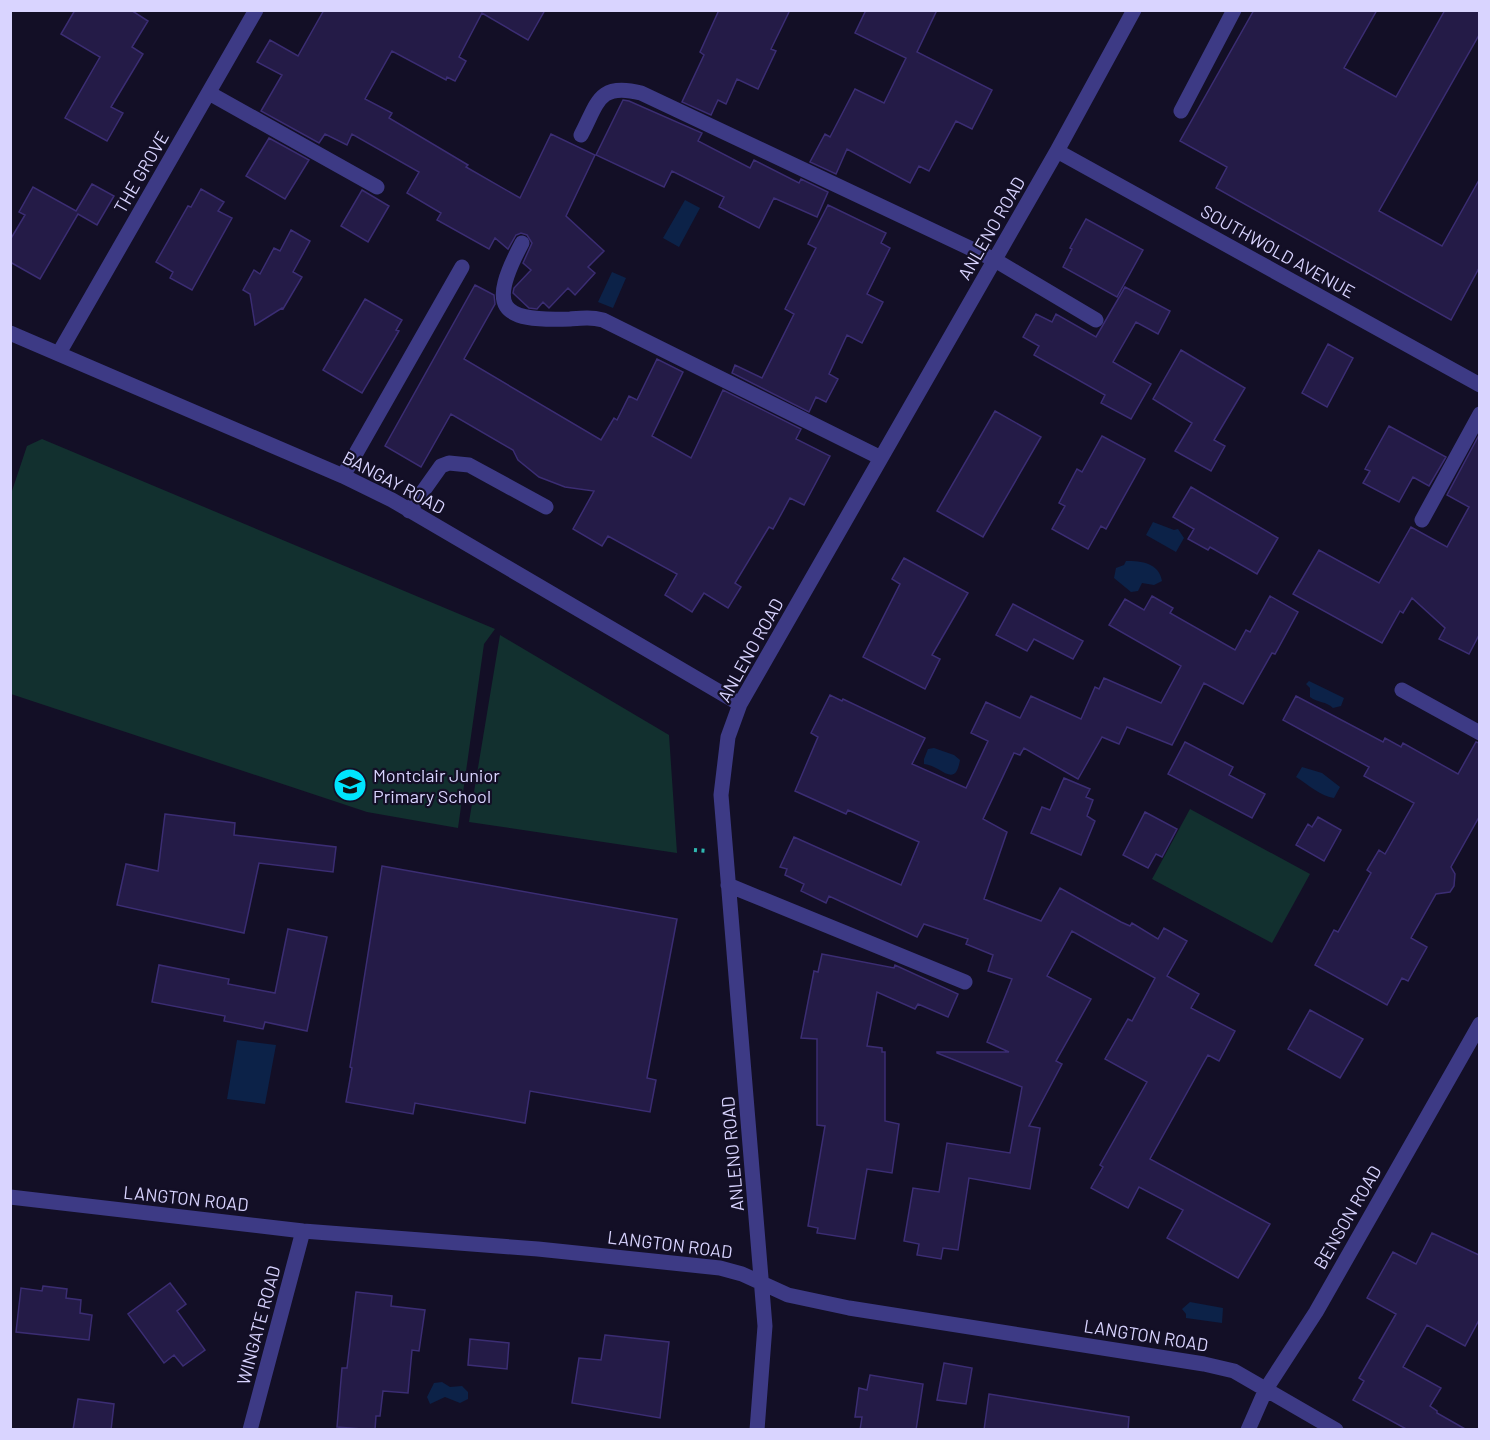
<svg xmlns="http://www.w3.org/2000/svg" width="1490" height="1440" font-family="Barlow,sans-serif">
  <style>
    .green { fill: #12302f }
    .water { fill: #0c2248 }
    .building { fill: #241b47; stroke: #3b2d73; stroke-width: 1.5 }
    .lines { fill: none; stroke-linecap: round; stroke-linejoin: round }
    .path { stroke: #2fb8b0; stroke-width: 4; stroke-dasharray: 3 4.5; stroke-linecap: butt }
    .minor { stroke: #3d3a85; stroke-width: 15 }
    .labels { text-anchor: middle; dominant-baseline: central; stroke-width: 4.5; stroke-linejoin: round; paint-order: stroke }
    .street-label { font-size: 18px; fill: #d9d4ff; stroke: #130f26 }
    .poi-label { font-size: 18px; fill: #d9d4ff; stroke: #130f26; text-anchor: start }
  </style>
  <rect width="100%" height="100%" fill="#130f26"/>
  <path class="green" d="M42,439L495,629L484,644L458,828L367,812L11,694V494L27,446Z
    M500,635L669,735L677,853L469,822Z
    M1190,809L1310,874L1272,943L1152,879Z"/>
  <path class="water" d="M685,200L700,208L679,247L663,238Z
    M612,272L626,278L613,308L598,302Z
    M1153,522L1174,530L1178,529L1184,538L1176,552L1146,535Z
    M1126,561C1142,561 1159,563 1162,581L1154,585L1142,583L1138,591L1131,592L1114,578L1116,568L1124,565Z
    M1309,681L1344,698L1341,706L1333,708C1326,701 1318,703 1310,697V688L1306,684Z
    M934,748L954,755L960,760C955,790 941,765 924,764V759L928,749Z
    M1302,767L1322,773L1340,787L1334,798C1322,797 1307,784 1296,777Z
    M237,1040L276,1045L265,1104L227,1099Z
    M1190,1302L1223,1308L1222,1323L1186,1318V1314L1182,1309Z
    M442,1382L450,1387L462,1386L468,1392V1399L460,1403L445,1397L430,1404L427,1397L434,1383Z"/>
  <path class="building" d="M75,10H131L148,21L132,47L143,54L111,107L123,113L107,141L65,118L100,57L61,34Z
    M324,10H545L528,40L482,13L459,57L466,61L455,81L447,77L446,80L392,51L365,99L392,113L389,118L468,165L466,167L520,198L551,134L595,155L566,216L604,251L588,267L595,273L575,295L568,288L549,308L543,302L537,309L529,308L513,293L514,288L531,270L523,263L532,243L527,235L521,233L516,235L508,249L495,238L489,249L437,220L441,213L407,193L419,172L352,134L347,145L325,134L319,143L261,111L282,75L257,62L270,40L298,56Z
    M719,10H790L771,49L776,51L758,89L737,79L726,104L718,100L711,115L682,102L704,55L700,52Z
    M866,10H937L917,52L992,90L972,129L956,121L929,171L919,166L910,183L847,149L836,174L810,162L825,134L830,137L855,89L884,103L906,58L855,33Z
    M1254,10H1377L1344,68L1396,97L1445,10H1479V35L1379,211L1442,246L1479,180V268L1451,320L1216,188L1227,167L1180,141Z
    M623,100L629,101L702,133L698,141L750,168L754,160L799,183L801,179L828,192L817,217L774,198L759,228L719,207L724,197L672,171L664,187L596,155Z
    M269,138L309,160L285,199L246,176Z
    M92,184L114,196L97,225L78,214L40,279L10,262V240L25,215L19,212L33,187L76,211Z
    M201,189L224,202L218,211L232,218L192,290L170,278L173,272L156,262L188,206L191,207Z
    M362,190L389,206L368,242L341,226Z
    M828,205L886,233L881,243L890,248L867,294L883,302L862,343L847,335L829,374L838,379L826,402L816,397L809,412L732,373L735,365L762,378L794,314L785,309L816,248L808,244Z
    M1086,219L1143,250L1117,297L1063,267L1072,249L1070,248Z
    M291,230L310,241L293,272L302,277L283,309L282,308L255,325L250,294L243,290L254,270L260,274L274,248L280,251Z
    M475,285L494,295L495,304L464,359L601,440L614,418L617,420L629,396L637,400L657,359L683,372L652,436L691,458L723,390L801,429L796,439L830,456L804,505L790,498L773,529L769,527L735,583L741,587L728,608L704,593L692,612L665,595L677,574L608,536L602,546L573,529L594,491L565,487L539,477L518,460L513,450L451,414L421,467L385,446Z
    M1125,287L1170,311L1158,334L1136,322L1113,362L1151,384L1131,419L1101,403L1105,395L1034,355L1039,346L1023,337L1036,314L1052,322L1056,314L1096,337Z
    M365,299L402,320L396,330L399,331L362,393L323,370Z
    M1328,344L1353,358L1327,407L1302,393Z
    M1181,350L1245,388L1214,440L1225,446L1211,471L1175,451L1192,423L1153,399Z
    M995,411L1041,437L983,537L937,511Z
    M1389,426L1446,457L1429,486L1413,477L1399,502L1363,483L1370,471L1365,469Z
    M1479,435V635L1469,654L1439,639L1445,628L1412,598L1403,613L1400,611L1382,643L1293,594L1319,550L1379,583L1411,527L1447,547L1469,507L1447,495Z
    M1102,436L1145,459L1106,529L1101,526L1088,549L1052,529L1065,506L1059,503L1077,469L1082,472Z
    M1191,487L1278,538L1257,574L1210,547L1208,550L1188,539L1194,529L1173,517Z
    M904,558L968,593L932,655L940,659L925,689L863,657L900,584L892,579Z
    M1152,596L1173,608L1170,613L1235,650L1246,630L1250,632L1270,596L1298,612L1275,654L1272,653L1243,704L1204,683L1172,745L1127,727L1119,744L1102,737L1078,779L1024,748L1020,755L1014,753L983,819L1007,832L984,899L1041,921L1060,888L1121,922L1130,926L1132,923L1158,939L1164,928L1187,941L1167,976L1199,994L1191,1008L1235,1031L1219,1061L1208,1055L1150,1159L1270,1224L1238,1278L1167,1238L1183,1210L1139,1187L1128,1208L1091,1188L1103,1167L1100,1165L1147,1082L1105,1059L1128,1019L1132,1021L1155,978L1072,931L1047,976L1091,999L1056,1061L1062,1064L1029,1126L1040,1128L1030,1189L969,1178L958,1250L943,1248L941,1259L917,1255L919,1244L904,1241L913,1188L939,1192L947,1143L1010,1153L1022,1087L937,1053V1052H1009L987,1042L1012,979L988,971L993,955L966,944L968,939L924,924L917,937L829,896L826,903L801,891L804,884L785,875L787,869L780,867L794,837L901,885L919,842L848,810L846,814L795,791L818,737L811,733L830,695L842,701L843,699L925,738L912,764L966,788L988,741L971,733L986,702L1020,718L1031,696L1081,719L1095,687L1099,689L1104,678L1161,703L1181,666L1109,625L1125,599L1144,610Z
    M1013,604L1083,641L1073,659L1034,639L1027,651L996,635Z
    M1296,696L1383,742L1385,738L1401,747L1403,743L1458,774L1476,742L1479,743V817L1451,867L1455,874L1454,886L1450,892L1436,894L1411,938L1427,947L1408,981L1402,978L1387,1005L1315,965L1334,930L1338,932L1371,873L1367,870L1379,850L1385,854L1414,803L1364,776L1369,767L1283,720Z
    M1185,742L1233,767L1229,775L1265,794L1252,818L1168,774Z
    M1064,778L1090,789L1086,797L1093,800L1087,816L1095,821L1081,855L1031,833L1042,807L1050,810Z
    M1145,812L1177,829L1162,857L1156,854L1148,868L1123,855Z
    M165,814L235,823L234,835L336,847L333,872L259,863L244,933L117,905L126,864L158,871Z
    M1318,817L1341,830L1324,861L1296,845L1308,824L1312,827Z
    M382,866L677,919L647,1078L656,1080L650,1112L530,1091L525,1123L415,1103L413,1114L346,1102L352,1068L350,1067Z
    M288,929L327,937L307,1031L265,1022L263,1029L224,1021L225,1016L152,1002L159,965L229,979L228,984L275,993Z
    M822,954L894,968L895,965L958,994L948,1017L918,1004L915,1009L877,992L867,1046L882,1048V1052H885V1121L899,1124L892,1173L867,1169L855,1239L817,1233L818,1228L808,1226L825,1126L817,1125V1039L801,1038L814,971L818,972Z
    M1310,1010L1363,1039L1340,1078L1288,1049Z
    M1432,1233L1479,1255V1320L1465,1346L1427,1325L1403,1367L1441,1388L1430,1406L1437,1411V1413L1467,1430H1408L1353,1400L1364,1381L1359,1378L1396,1314L1367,1298L1393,1252L1416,1264Z
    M170,1283L186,1304L177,1311L205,1350L183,1366L174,1355L164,1363L128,1314Z
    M43,1286L67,1289L66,1298L81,1300L80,1313L92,1315L89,1340L16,1332L21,1288L42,1291Z
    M356,1292L392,1296L391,1306L425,1310L419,1351L412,1350L408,1393L383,1391L380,1416H376L375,1430L337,1427L342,1368H347Z
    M605,1335L669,1342L660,1418L572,1403L579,1358L601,1360Z
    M470,1339L509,1343L507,1369L468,1365Z
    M944,1363L972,1368L966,1404L937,1400Z
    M870,1375L923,1384L916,1430H860L862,1417H855L859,1388L867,1390Z
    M989,1394L1129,1417L1128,1430H984Z
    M78,1399L114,1404L111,1430H73Z"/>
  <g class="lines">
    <path class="path" d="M694,850L707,851"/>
    <path class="minor" d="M209,93L377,187
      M1181,111L1234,10
      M581,135C598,103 598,82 641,93L995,260L1096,320
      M1057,151L1480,385
      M522,243C488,307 498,322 570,319C582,318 591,317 603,320L881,458
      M10,333L343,476L392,500L740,704
      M59,353L256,10
      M343,476L462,267
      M409,511L441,466L449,463L469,465L546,507
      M1422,520L1480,414
      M1402,690L1480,733
      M728,885L965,982
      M10,1197L303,1231L538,1249L720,1268L742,1274L788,1295L849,1308L1204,1364L1234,1371L1336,1430
      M250,1430L303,1231
      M757,1430L765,1326L721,795L728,737L740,704L1057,151L1134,10
      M1248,1430L1266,1389L1316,1312L1480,1024"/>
  </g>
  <defs>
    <g id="school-disc" transform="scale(1.725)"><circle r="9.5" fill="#00e5ff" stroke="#130f26"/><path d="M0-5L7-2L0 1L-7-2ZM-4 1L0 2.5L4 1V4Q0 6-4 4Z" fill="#111"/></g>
  </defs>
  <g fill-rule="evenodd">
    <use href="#school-disc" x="350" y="785"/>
  </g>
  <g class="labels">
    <g class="street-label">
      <text transform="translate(141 172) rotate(-60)">THE GROVE</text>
      <text transform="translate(991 228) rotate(-60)">ANLENO ROAD</text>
      <text transform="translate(1278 251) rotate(29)">SOUTHWOLD AVENUE</text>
      <text transform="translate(394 482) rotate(28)">BANGAY ROAD</text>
      <text transform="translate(750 650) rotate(-61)">ANLENO ROAD</text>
      <text transform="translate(732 1154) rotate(-95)">ANLENO ROAD</text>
      <text transform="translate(186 1198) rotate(6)">LANGTON ROAD</text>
      <text transform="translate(1347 1217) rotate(-60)">BENSON ROAD</text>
      <text transform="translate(670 1244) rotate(7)">LANGTON ROAD</text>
      <text transform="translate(258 1325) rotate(-75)">WINGATE ROAD</text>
      <text transform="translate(1146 1335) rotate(9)">LANGTON ROAD</text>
    </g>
    <g class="poi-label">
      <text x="373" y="775">Montclair Junior<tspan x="373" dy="21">Primary School</tspan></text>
    </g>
  </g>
  <rect width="1490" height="1440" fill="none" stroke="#d9d4ff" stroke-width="24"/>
</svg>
